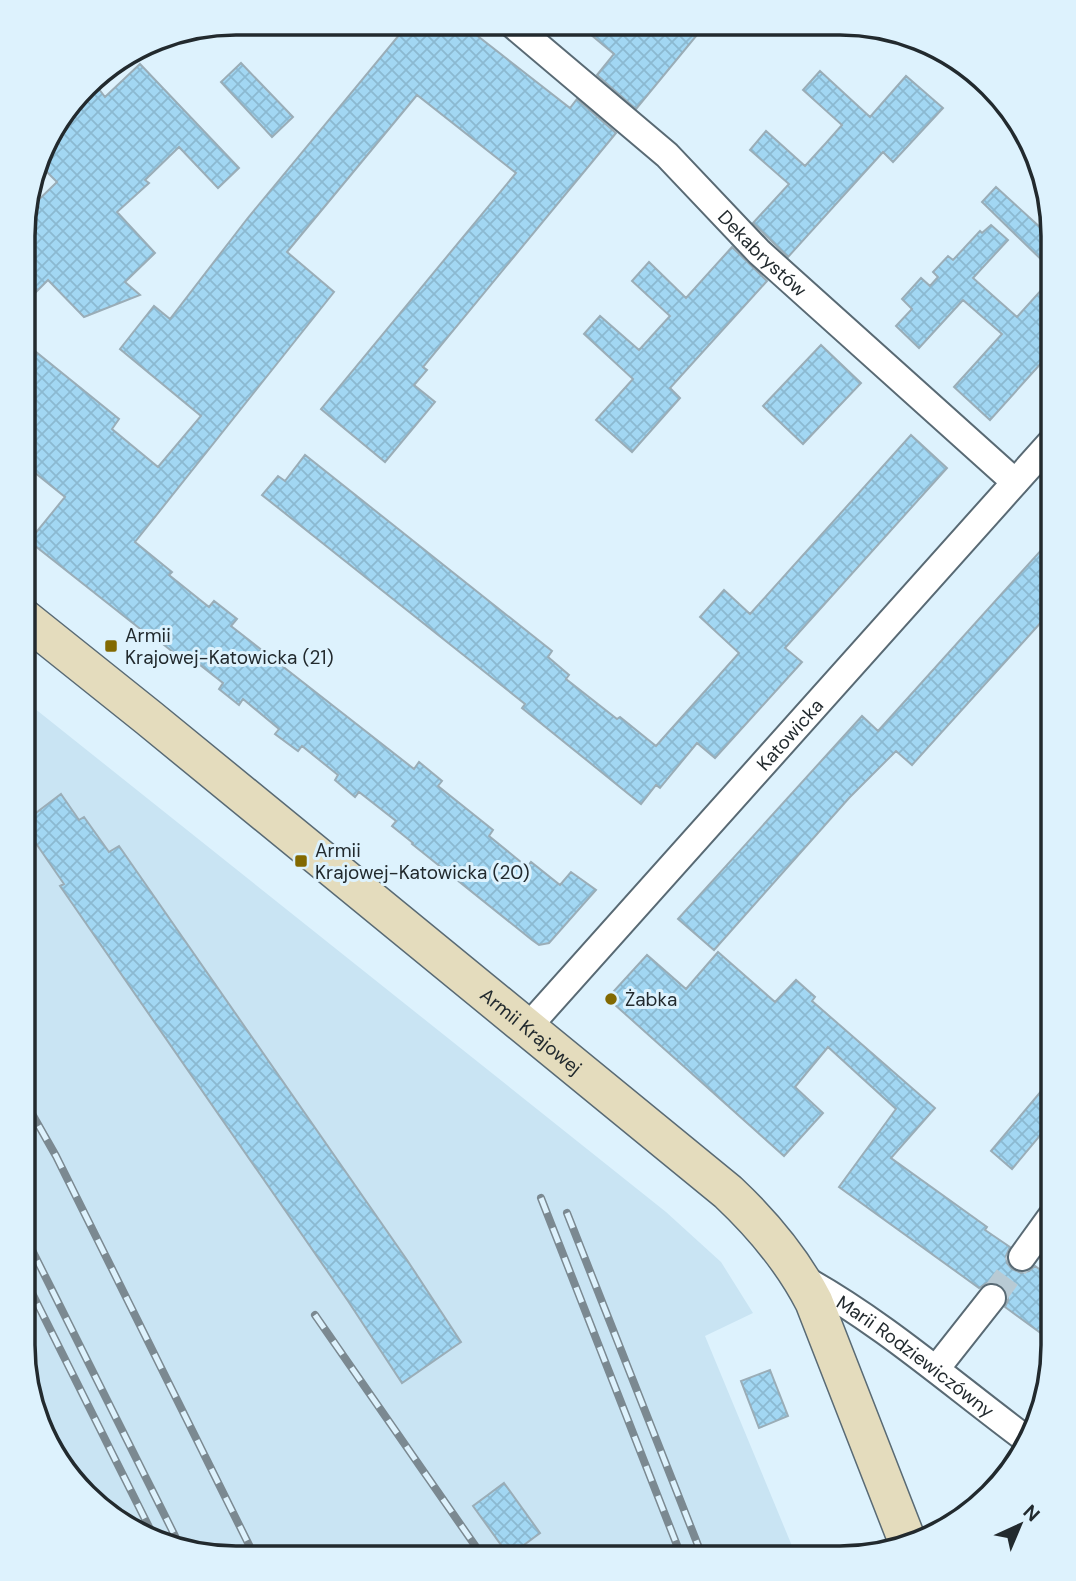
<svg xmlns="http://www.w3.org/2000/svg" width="1076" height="1581" font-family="'DM Sans',sans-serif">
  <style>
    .built { fill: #c9e4f3 }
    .building { fill: url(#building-cross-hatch); stroke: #9aadb7; stroke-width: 2 }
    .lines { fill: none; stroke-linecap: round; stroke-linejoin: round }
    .street-tunnel { stroke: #b8cad4; stroke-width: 26; stroke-dasharray: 26 13; stroke-linecap: butt }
    .street-casing { stroke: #596a74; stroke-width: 30 }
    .secondary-casing { stroke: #596a74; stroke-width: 40 }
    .street { stroke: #fff; stroke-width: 26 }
    .secondary { stroke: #e4dcbd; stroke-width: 37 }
    .rail-casing { stroke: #7b8991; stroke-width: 8 }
    .rail { stroke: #ddf2fd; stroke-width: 5; stroke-dasharray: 16; stroke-linecap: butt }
    .poi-dot { fill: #826901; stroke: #ddf2fd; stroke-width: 2.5 }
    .labels { text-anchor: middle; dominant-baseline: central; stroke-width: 6; stroke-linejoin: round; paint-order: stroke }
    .street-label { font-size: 19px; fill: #222a2e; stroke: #ddf2fd }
    .poi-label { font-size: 19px; fill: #222a2e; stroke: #ddf2fd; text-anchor: start }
    .rim { fill: none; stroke: #222a2e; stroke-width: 3.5 }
  </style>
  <defs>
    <pattern id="building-cross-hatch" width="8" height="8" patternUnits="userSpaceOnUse" patternTransform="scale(1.75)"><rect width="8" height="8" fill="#a2d7f3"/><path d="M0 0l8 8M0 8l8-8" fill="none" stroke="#8bb9d1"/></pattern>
  </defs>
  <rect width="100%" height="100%" fill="#ddf2fd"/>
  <path class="built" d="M24,700L666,1212L721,1262L753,1313L705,1336L797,1558L209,1556L107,1514L45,1439L23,1345Z"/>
  <path class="building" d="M409,23H461L570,108L577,99L616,133L423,367L427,370L414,385L435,402L385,462L321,409L516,173L417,95L287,252L334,292L135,542L172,572L169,575L209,607L214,601L237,619L231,626L414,769L419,762L442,781L438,786L493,830L489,836L527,867L531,862L560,885L571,872L596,890L549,943L539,945L532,940L412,844L413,843L392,826L396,821L359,792L355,797L335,780L338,775L302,746L298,751L275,734L279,729L243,699L239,705L219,689L223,683L186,654L182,659L159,641L158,643L29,541L65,497L24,464V366L36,352L119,419L112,429L158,467L201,416L120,349L154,306L170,319L247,219Z
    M578,24H706L636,109L597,75L614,54Z
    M241,63L293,117L272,137L221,82Z
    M140,64L239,168L218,188L179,147L145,180L149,183L117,212L155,253L125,282L140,295L84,317L48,280L24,304L25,213L57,182L42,167L52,157L44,150L51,130L92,80L105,97Z
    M820,71L870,117L906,76L943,108L893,162L883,152L788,257L753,223L789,184L750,150L766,131L805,166L826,143L842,125L803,90Z
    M996,187L1053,239V271L982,202Z
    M991,225L1008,240L973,278L1017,317L1053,277V350L990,420L954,387L1002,334L963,300L919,348L896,326L912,309L902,299L921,278L930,286L938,277L933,272L948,256L953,260L980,231L982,233Z
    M732,247L767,281L670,388L680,398L632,452L596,420L633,379L584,334L600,316L639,350L670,316L632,281L649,262L686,298Z
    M821,345L861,383L803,444L763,406Z
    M911,435L947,468L785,648L802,662L715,758L697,743L660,788L656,785L641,804L522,708L525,704L262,495L278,476L285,481L305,455L552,651L548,657L569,675L566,679L617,719L620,717L656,746L739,653L700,617L724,590L750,614Z
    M1053,537V609L912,765L896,751L849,798L714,950L678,919L862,716L878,731Z
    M61,794L79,820L84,817L109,852L119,846L407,1260L461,1342L402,1383L348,1301L60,886L64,884L24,826V822Z
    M718,952L775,1002L796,980L815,997L812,1001L935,1108L891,1158L987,1227L985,1230L1010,1247L1006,1256L1007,1263L1012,1269L1021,1273L1029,1271L1035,1266L1053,1279V1342L1005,1307L1008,1300L1007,1293L1001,1285L995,1283H987L979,1288L839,1187L896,1109L828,1047L795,1087L823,1113L784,1156L614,1004L613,992L647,955L686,989Z
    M1053,1077V1120L1012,1169L991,1151Z
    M770,1370L788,1416L759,1428L741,1381Z
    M504,1483L540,1533L509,1556L473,1506Z"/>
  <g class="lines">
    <path class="street-tunnel" d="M992,1298L1022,1257"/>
    <g class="street-casing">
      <g id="street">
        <path id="s1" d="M512,24L667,155L759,252L1015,482"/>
        <path id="s2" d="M527,1028L1053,440"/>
        <path d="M1022,1257L1053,1214"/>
        <path id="s3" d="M802,1278C882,1322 952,1384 1026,1439"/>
        <path d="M936,1369L992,1298"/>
      </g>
    </g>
    <g class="secondary-casing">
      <g id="secondary">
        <path id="s4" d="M24,618L149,718L728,1192C763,1225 792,1259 814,1302L908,1543"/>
      </g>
    </g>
    <use href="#street" class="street"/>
    <use href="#secondary" class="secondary"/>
    <g class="rail-casing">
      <path id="rail" d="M23,1098L56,1156L255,1557
        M541,1198L682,1558
        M567,1213L703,1558
        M23,1232L179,1544
        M23,1275L152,1533
        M315,1315L483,1557"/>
    </g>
    <use href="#rail" class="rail"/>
  </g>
  <g class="poi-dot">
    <rect x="104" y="639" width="14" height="14" rx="3.5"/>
    <rect x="294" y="854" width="14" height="14" rx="3.5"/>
    <circle cx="611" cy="999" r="7"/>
  </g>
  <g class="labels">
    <g class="street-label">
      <text stroke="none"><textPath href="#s1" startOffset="340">Dekabrystów</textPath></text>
      <text stroke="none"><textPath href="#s2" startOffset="394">Katowicka</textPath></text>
      <text stroke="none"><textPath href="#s4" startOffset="654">Armii Krajowej</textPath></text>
      <text stroke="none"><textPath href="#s3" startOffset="138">Marii Rodziewiczówny</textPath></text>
    </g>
    <g class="poi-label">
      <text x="125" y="635">Armii<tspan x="125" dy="22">Krajowej-Katowicka (21)</tspan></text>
      <text x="315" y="850">Armii<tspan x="315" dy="22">Krajowej-Katowicka (20)</tspan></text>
      <text x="625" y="999">Żabka</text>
    </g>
  </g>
  <path d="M0 0H1076V1581H0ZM236 35H840A201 201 0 0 1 1041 236V1345A201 201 0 0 1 840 1546H236A201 201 0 0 1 35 1345V236A201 201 0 0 1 236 35Z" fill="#ddf2fd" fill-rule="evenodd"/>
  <path class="rim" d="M236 35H840A201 201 0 0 1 1041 236V1345A201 201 0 0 1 840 1546H236A201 201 0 0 1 35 1345V236A201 201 0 0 1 236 35Z"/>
  <g transform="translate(1020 1525) rotate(44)" stroke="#ddf2fd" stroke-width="5" paint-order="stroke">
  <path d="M0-5L12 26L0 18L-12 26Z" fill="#222a2e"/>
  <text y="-10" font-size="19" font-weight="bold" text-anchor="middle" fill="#222a2e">N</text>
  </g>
</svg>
